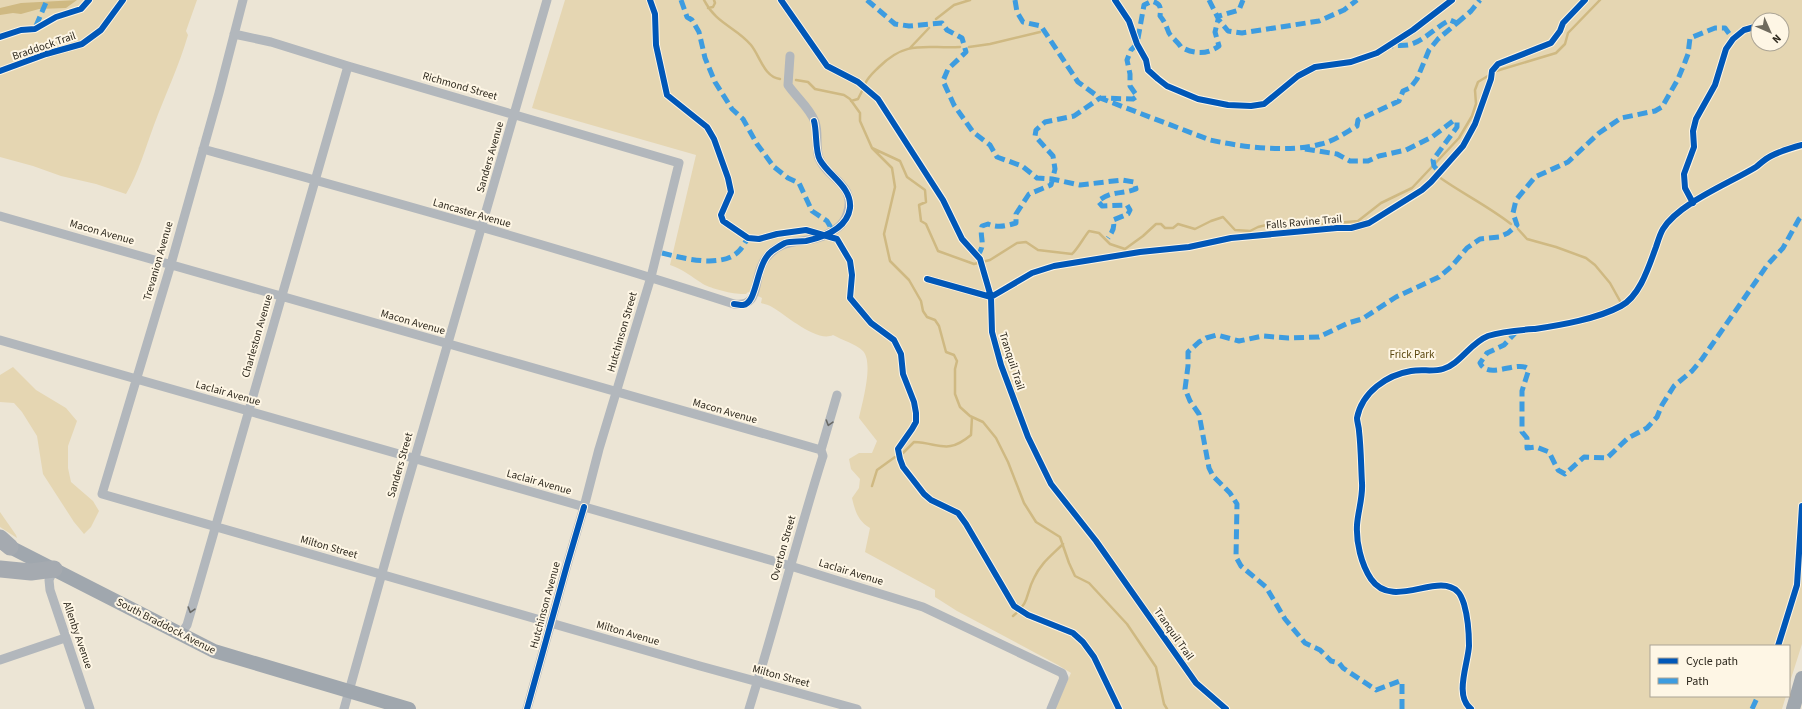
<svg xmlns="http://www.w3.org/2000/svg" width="1802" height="709" font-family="'Source Sans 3',sans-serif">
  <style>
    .green { fill: #e5d6b2; fill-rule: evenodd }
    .water { fill: #cfb982 }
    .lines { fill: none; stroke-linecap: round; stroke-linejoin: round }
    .stream { stroke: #cfb982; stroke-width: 2.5 }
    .street { stroke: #b2b7bc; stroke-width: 9 }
    .primary { stroke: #a0a7ae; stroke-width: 14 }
    .highway { stroke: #a5aab0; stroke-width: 17 }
    .quiet { stroke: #3d9ce0; stroke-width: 5; stroke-dasharray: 10 5; stroke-linecap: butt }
    .cycleway-casing { stroke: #fef6e5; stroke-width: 8 }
    .cycleway { stroke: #0057b8; stroke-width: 6 }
    .oneway { stroke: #696965 }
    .labels { text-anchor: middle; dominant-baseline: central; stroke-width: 4; stroke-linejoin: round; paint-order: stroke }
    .street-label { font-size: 11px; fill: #2e291e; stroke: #fef6e5 }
    .park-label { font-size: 11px; fill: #5c4810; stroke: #fef6e5 }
  </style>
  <rect width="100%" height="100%" fill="#ece5d5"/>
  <path class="green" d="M0,0H197L186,31L188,35C179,66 165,95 154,125C145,149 139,172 126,194L96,184L61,176L33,166L0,157Z
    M565,0H1802V644L1789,685V646H1651V696H1786L1782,709H1055L1071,673L1058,665L957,611L935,597V590L865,552L870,528C858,521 855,511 852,498L859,488L860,479L851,469L849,459L859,453H872L877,441L859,418C862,404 874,363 863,351C856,344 842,340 833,335C817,343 786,315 772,307C769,305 764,304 761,303L762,298L760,297L748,292L746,294C736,295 712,289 703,284C692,277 683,269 670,265L696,155L532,108ZM1758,20H1782V44H1758Z
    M13,367L36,390L66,408L77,421L68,446V468L71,482L93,501L99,511L91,527L84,534L74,522L43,474L37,436L22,412L14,403L0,402V375Z
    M0,512L16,535L17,538L0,527Z"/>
  <path class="water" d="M77,0L66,8L39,9L21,14L13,13L0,15V8L21,3Z"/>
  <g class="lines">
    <path class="stream" d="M704,0C716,24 736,27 751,45C760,56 764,77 780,79
      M708,8L713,7L715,3L714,0
      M936,19L954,5L970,0
      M969,47L990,44L1040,32
      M910,48L929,28
      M796,80L808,82L815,89L844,95L850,99L860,113V121L872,148L892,168L895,187L884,234L890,261L909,280L921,301L923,311L927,317L935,320L939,326L946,352L954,355L957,361L955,369V394L960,407L970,416L983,422L996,438L1008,462L1024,503L1036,522L1060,537L1069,563L1075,576L1089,583L1127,624L1156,667L1164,704L1167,709
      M865,84C868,77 873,73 879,67C907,39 926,49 960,47
      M851,101L858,99L862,91
      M872,148L900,161L907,177L925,190L926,202L919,205L921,221L926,224L938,251L974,264L990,260L1017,243L1026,242L1038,250L1072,254C1077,250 1084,237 1089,231L1099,233L1110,244L1125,249L1143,236L1156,224H1161L1165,228H1173L1178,224L1195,229L1211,221L1223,217L1235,230L1250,231L1258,227L1278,222L1303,226L1358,221L1381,203L1412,188L1459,138L1472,116L1476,104L1475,90L1478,82L1496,71L1556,53L1565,44L1568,33L1600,0
      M1439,177C1463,194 1488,206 1511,224
      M1518,229L1527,239L1556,247L1586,258L1595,265L1610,283L1620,301
      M903,453L914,442C940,443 947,455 971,435L972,417
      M872,486L877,470L895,457
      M1013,616C1031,601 1025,595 1034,578C1041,563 1051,556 1063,544"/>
    <path class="street" d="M243,0L219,93L171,264L102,494L700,666L857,709
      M234,34L271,42L348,66L679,163L651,277L599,449L584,507L567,565L527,709
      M203,149C380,198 558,247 734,304C763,308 751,277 766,258C783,236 803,245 826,235C835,230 844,225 847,214C858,185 826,178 819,158C815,147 819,133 815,122C810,108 796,97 788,85L790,56
      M0,216L821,450
      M0,340L784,564L923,607L1062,673L1064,678L1051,709
      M54,569L49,580L50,590L90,709
      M181,634L187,625L199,584L348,66
      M0,660L65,638
      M344,709L398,516L547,0
      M749,709C775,626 796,542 822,459L823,456L821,450L837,395"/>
    <path class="primary" d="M0,542L214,651L409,709
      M1793,709L1802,678"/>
    <path class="highway" d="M0,538L10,547
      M0,569L31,572L54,569"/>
    <path class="quiet" d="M681,0L687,17L692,20L699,32L705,58L715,82L732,109L743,119L757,144L774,167L788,178L799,183L812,211L827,221L830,226L826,234
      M867,0L895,24L909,26L942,23L947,30L962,38L966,52L948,69L943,81L954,105L973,132L990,145L997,157L1022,166L1037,178L1052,179L1080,185L1122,180L1134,182L1136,189C1120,195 1113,190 1098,201L1102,206L1127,205L1130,210L1128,214L1113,220C1115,228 1113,231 1108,238
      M1015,0L1017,12L1023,22L1041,26L1078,82L1100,98L1210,140C1241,147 1290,153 1321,144C1334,141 1345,133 1357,126L1358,120L1399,101L1403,91L1410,88L1417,79L1429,50L1438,39L1457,23L1450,20C1437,26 1426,39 1412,44C1406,46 1398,45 1392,46
      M1209,0L1219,20L1228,31L1242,33L1319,21L1344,10L1357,0
      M1457,23L1471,11L1480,0
      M36,26L47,0
      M1305,149L1337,154L1350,161H1368L1379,156L1406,150L1432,137L1453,121L1457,122V127L1433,160L1434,166L1439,172
      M662,253C682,258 722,269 739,251C743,247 745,242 748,238
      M977,256C987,244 979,239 982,226L988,224C998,228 1006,226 1016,223V214L1029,194L1051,185L1055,169L1053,156L1035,136L1036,130L1045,122L1074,116L1100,98L1133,99L1137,96L1130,86V74L1127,60L1131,50L1137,44L1144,5L1152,1C1161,4 1161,7 1160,16C1165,22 1166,26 1169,33C1172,38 1178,42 1181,47C1193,54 1207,55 1219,46L1215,32L1219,16L1239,10L1243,0
      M1517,331L1504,345L1487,353L1480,363C1488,380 1515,361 1527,368L1528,372L1522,391V432L1527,438V448L1536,447L1549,452L1558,470L1565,474L1584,457L1607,458L1628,438L1647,428L1657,417L1662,405L1674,386L1692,371L1702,359L1768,264L1783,248L1799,219L1802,216
      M1402,709V683L1400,681L1376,690L1343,668L1339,663L1331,661L1320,650L1305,643L1285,619L1266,587L1241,566L1236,557L1237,504L1230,493L1213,476L1209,468L1199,414L1190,401L1185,389L1188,366V352L1199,342L1206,338L1217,335L1239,341L1263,336L1288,338L1319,337L1348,323L1362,319L1396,297L1439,277L1452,266L1467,248L1480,239L1499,237L1508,233L1517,225L1513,213L1516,200L1535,177L1568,162L1599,133L1621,118L1655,111L1662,107L1678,79L1685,62L1688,54L1690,38L1715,28H1725L1733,39
      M1752,709L1758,696"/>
    <g class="cycleway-casing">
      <path id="cycleway" d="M650,0L655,14L656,45L667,95L707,127L714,139L728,178L731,192L721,215L723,221L748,238L759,239L777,234L806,230L837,239L850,261L852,275L850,298L871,323L894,340L901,354L903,374L914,402L916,413V422L912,429L898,449L900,459L903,467L924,494L931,500L958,513L966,524L1014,606L1028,615L1073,633L1083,642L1094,657L1119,709
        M781,0L827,66L858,82L878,99L943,200L962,239L980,259L991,297L992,332L1001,365L1028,437L1051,484L1096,541L1196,683L1226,709
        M1115,0L1129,21L1137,44L1146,60L1148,70L1158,79L1167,86L1198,99L1228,105L1251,106L1264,104L1298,76L1315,67L1351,62L1377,53L1413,30L1452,0
        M0,37L21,30L35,29L56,17L81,9L89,0
        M0,71L46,54L82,44L101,30L123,0
        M1693,203L1685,188L1684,174L1694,147L1693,131L1696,119L1715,85L1726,49L1733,39L1744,30L1758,26
        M927,279L991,297L1032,273L1054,266L1140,252L1189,247L1231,238L1337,228H1351L1369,223L1422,190L1431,182L1463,146L1475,124L1491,79L1492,71L1498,64L1551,43L1560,31L1563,23L1585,0
        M734,304C736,304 740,305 743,305C758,303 755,264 772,251C775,249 781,245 785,243C791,241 799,242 806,241C824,237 847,229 850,208C852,187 829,176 820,160C815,152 817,131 814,121
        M1778,646L1797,585L1802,506
        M527,709L567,565L584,507
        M1471,709C1454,696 1468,664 1469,646C1469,633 1468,618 1464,604C1463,601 1461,595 1458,592C1438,571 1393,611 1371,579C1361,564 1356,542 1357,525C1358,511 1363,497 1362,483C1361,466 1361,448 1359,431C1359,427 1357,422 1357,418C1362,392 1387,375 1411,371C1422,369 1433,372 1443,369C1460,364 1470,343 1488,336C1503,331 1520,330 1535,329C1561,325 1597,319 1621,306C1640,296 1649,266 1656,247C1658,241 1660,234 1663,229C1679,203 1730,183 1756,167C1761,163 1765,159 1771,156C1781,151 1791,148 1802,145"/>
    </g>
    <use href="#cycleway" class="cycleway"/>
  </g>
  <defs><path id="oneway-chevron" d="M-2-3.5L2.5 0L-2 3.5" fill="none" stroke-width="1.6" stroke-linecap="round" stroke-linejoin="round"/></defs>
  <g class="oneway">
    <use href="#oneway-chevron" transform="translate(829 423) rotate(107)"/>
    <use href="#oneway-chevron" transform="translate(191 610) rotate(107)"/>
  </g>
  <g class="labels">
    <g class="street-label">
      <text transform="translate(44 46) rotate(-19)">Braddock Trail</text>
      <text transform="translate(460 86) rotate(16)">Richmond Street</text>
      <text transform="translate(490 157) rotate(-74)">Sanders Avenue</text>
      <text transform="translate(472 213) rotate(16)">Lancaster Avenue</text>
      <text transform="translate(1304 222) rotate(-5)">Falls Ravine Trail</text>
      <text transform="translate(102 232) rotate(16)">Macon Avenue</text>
      <text transform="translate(158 261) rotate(-74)">Trevanion Avenue</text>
      <text transform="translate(413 322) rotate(16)">Macon Avenue</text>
      <text transform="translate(622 332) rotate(-74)">Hutchinson Street</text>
      <text transform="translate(257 336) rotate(-74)">Charleston Avenue</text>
      <text transform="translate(1012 361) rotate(72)">Tranquil Trail</text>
      <text transform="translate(228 393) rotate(16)">Laclair Avenue</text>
      <text transform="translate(725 411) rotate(16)">Macon Avenue</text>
      <text transform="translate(400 465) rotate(-74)">Sanders Street</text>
      <text transform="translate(539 482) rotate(16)">Laclair Avenue</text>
      <text transform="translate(329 547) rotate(16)">Milton Street</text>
      <text transform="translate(783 548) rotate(-74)">Overton Street</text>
      <text transform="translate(851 572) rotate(17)">Laclair Avenue</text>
      <text transform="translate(545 605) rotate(-75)">Hutchinson Avenue</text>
      <text transform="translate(166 626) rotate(27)">South Braddock Avenue</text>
      <text transform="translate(628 633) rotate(16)">Milton Avenue</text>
      <text transform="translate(1174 634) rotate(55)">Tranquil Trail</text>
      <text transform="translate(78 635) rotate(71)">Allenby Avenue</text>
      <text transform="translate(781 676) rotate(15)">Milton Street</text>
    </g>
    <g class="park-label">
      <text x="1412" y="354">Frick Park</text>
    </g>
  </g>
  <rect x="1650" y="645" width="140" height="52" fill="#fef6e5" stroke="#aba495"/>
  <rect x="1658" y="658" width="20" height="6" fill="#0057b8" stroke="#aba495"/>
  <text x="1686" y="665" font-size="12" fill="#2e291e">Cycle path</text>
  <rect x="1658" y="678" width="20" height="6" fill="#3d9ce0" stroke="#aba495"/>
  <text x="1686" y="685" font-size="12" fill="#2e291e">Path</text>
  <g transform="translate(1770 32) rotate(135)"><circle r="19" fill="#fef6e5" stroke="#aba495"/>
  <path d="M0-3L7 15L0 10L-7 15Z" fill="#706b5e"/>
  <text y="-6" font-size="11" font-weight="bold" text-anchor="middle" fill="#2e291e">N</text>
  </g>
</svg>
